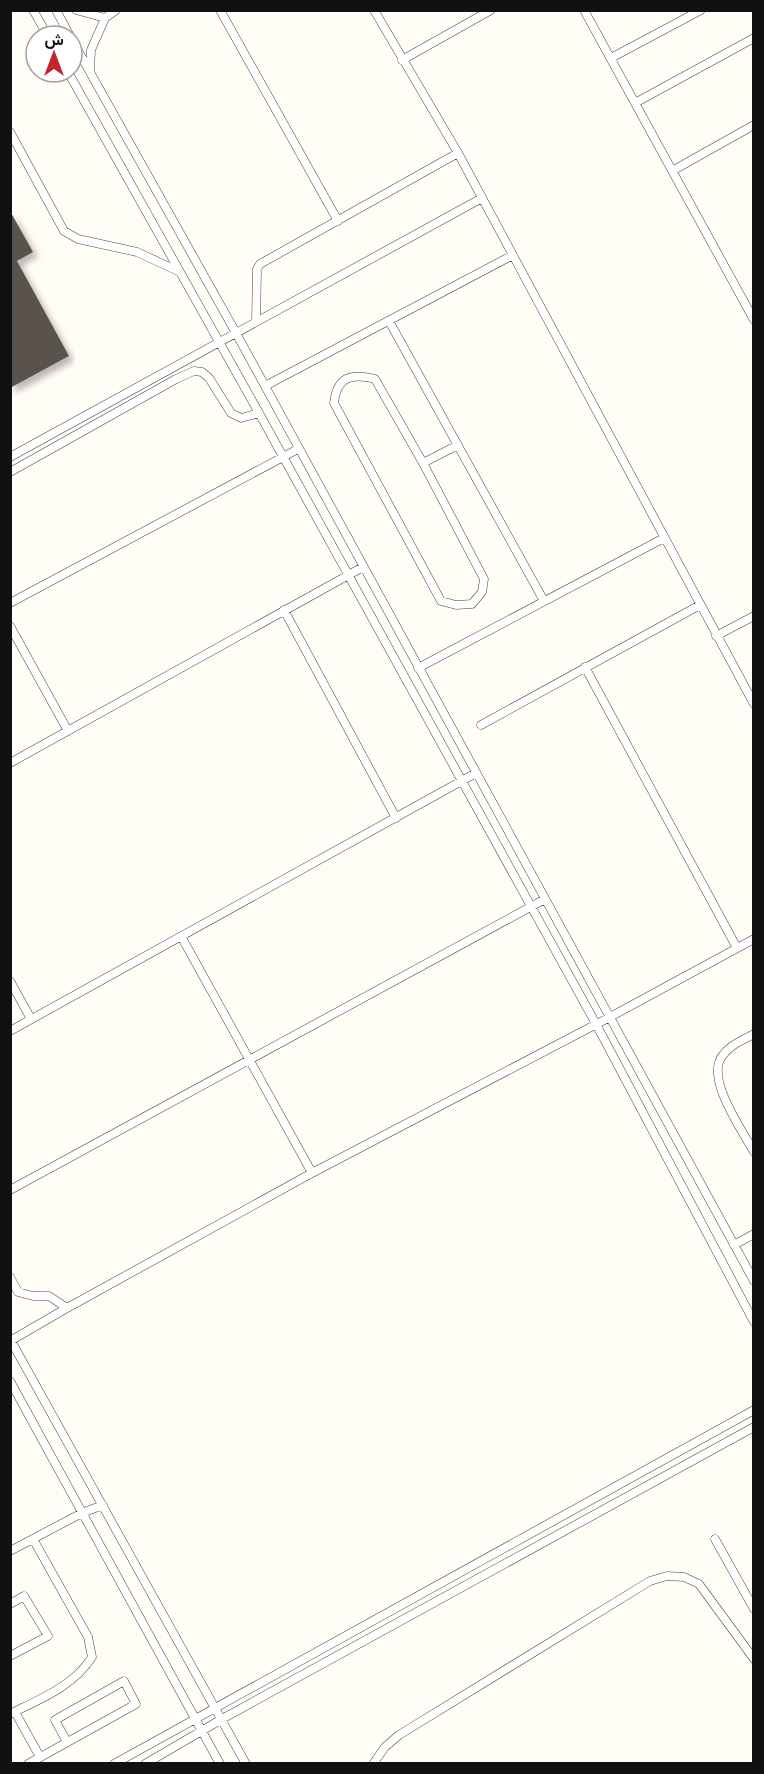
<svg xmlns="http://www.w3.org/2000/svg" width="764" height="1774" font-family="Georgia,Vazirmatn,serif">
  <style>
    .building { fill: #5a524d; filter: url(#shadow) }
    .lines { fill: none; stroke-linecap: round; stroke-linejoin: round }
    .service-casing { stroke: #444; stroke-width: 9 }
    .service { stroke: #fff; stroke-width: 8 }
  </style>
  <defs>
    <filter id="shadow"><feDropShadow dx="5" dy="5" stdDeviation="3" flood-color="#0004"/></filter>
  </defs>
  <rect width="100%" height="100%" fill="#fffdf5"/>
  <path class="building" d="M10,211L33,252L17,261L69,356L10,388Z"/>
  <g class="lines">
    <g class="service-casing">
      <path id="service" d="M33,10L48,36
        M56,10L70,36
        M76,10L105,18
        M220,10L338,221
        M374,10L458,153L754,704
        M584,10L754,320
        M72,40L236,333L754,1281
        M611,58L701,10
        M402,60L491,10
        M90,69L91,50L105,18L116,10
        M68,72L259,413L596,1024L754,1322
        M635,103L754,38
        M10,132L64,231L78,239L137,252L178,271
        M672,171L754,125
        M389,321L544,601
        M256,322L257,269L260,264L458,153
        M265,386L513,255
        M10,457L482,198
        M423,463L375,379C352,373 337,376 334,403L441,601L456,605L472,604L482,592L484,579L423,463L458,445
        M10,472L176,379L194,371L202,372L209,378L231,413L241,418L259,413
        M10,603L298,449
        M284,610L396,818
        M10,626L68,731
        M716,636L754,616
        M585,667L737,948
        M418,668L664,538
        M481,725L700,605
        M10,763L363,567
        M181,936L312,1173
        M10,981L31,1019
        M10,1031L476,773
        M754,1034C743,1040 730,1045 723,1055C704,1077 742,1130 754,1152
        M10,1190L545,899
        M734,1245L754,1234
        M10,1277L18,1292L33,1296H49L67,1308
        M10,1339L246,1764
        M10,1341L67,1308L312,1173L610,1017L754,939
        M10,1381L220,1764
        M715,1539L754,1609
        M10,1551L82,1513L103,1505
        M10,1604L24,1596L48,1636L10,1656
        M15,1712L40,1757
        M10,1714C40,1699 74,1686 92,1657L88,1637L33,1539
        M28,1764L136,1704L124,1681L55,1720L67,1742
        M114,1764L754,1410
        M145,1764L222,1719L754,1427
        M373,1764L385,1747L399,1735L650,1581L667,1576L684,1577L699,1584L754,1659"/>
    </g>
    <use href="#service" class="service"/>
  </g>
  <rect width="764" height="1774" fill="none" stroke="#111111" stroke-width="24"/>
  <g transform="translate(54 54)"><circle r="28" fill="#ffffff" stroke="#a0a0a0" stroke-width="1.5"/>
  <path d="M0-4.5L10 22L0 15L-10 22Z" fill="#c4262e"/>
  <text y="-9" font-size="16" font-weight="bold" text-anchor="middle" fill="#111111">ش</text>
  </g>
</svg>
